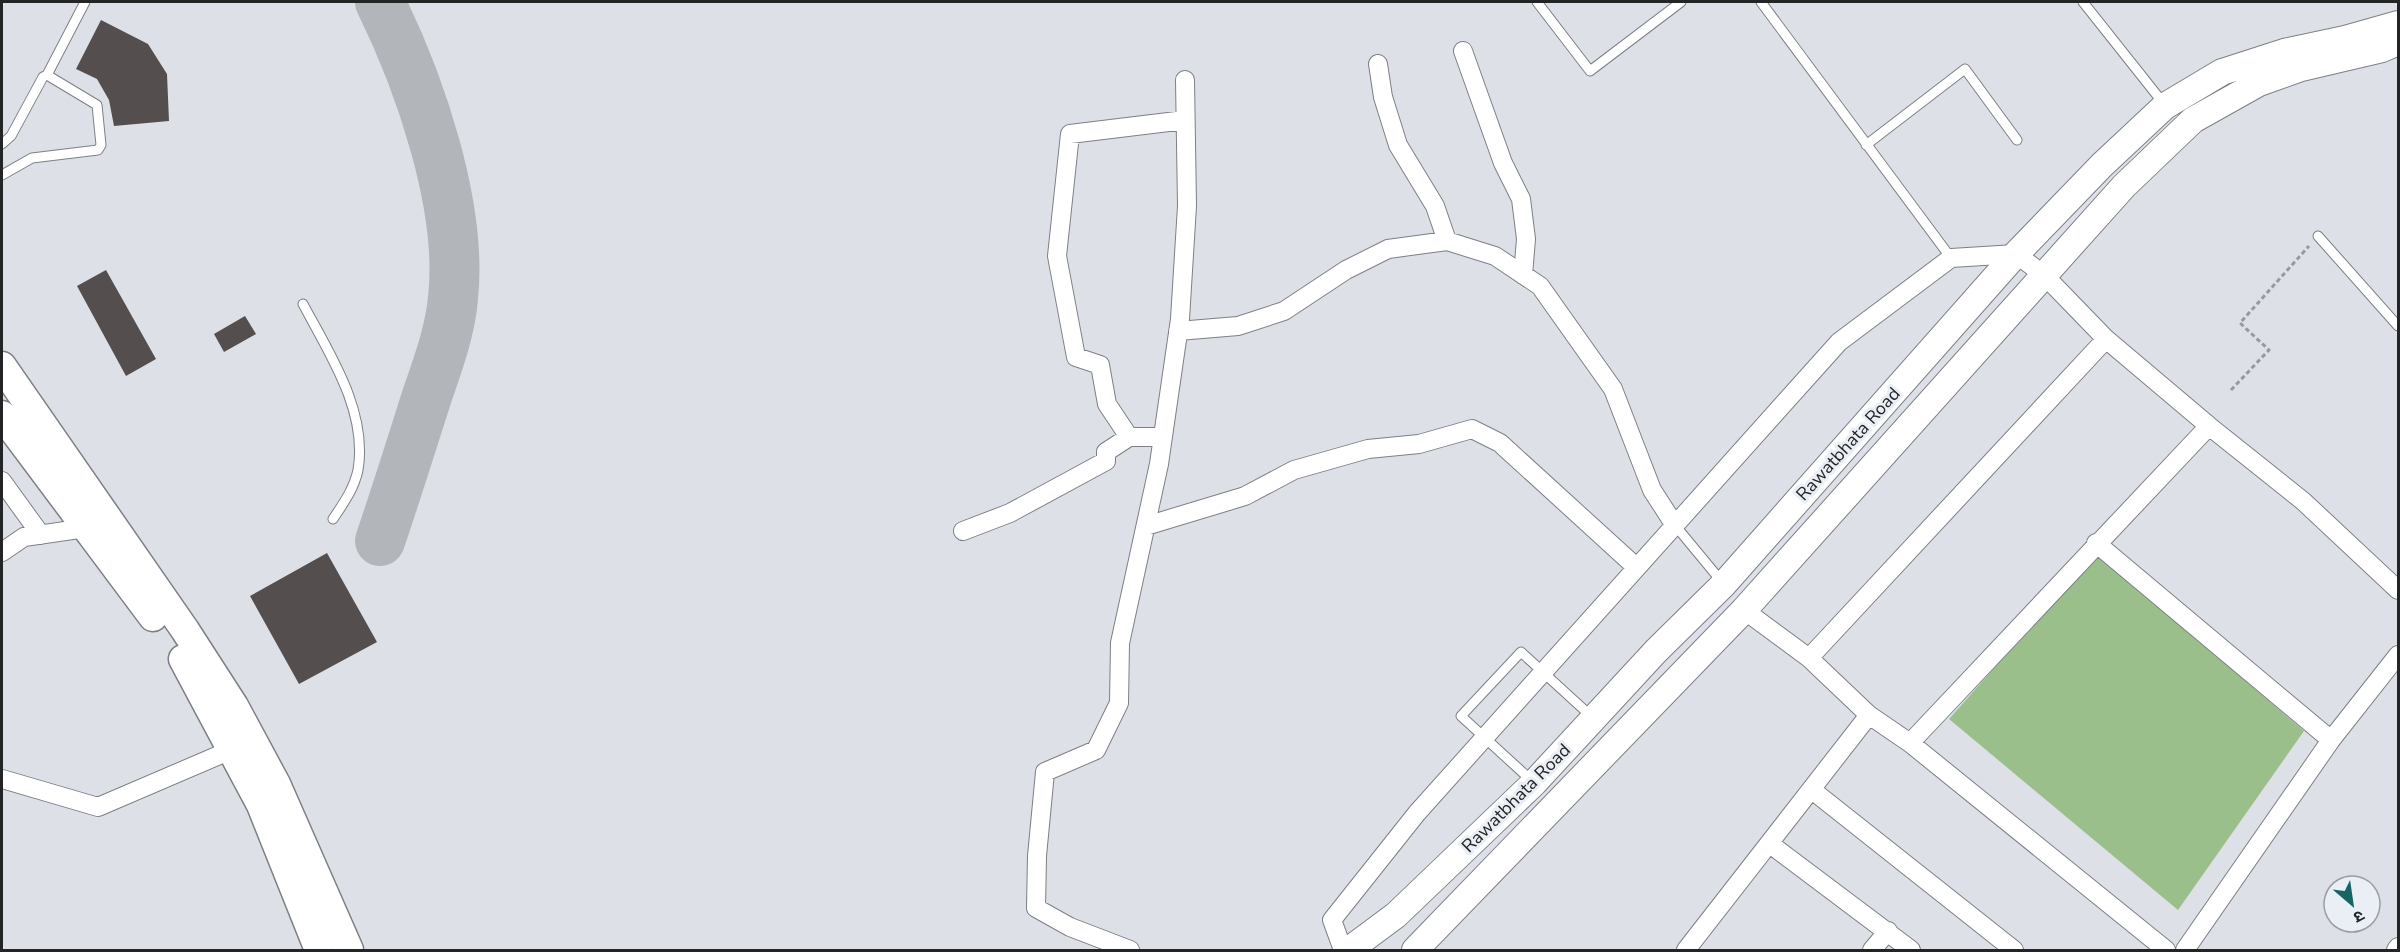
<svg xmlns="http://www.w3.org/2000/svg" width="2400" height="952" font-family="'Nunito Sans','Noto Sans Devanagari',sans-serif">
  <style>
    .green { fill: #9abf8a }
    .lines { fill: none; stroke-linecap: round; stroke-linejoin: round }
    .taxiway { stroke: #b2b6ba; stroke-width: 50 }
    .building { fill: #554e4e }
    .service-casing { stroke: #7c8086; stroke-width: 11 }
    .minor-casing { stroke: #7c8086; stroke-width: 20 }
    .secondary-casing { stroke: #7c8086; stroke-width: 28 }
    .primary-casing { stroke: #7c8086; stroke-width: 31 }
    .path { stroke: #96999d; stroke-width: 3; stroke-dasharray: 4.5 3; stroke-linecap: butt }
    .service { stroke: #fff; stroke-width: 9 }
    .minor { stroke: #fff; stroke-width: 18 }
    .secondary { stroke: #fff; stroke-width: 26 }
    .primary { stroke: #fff; stroke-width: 28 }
    .labels { text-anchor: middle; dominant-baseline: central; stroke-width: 6; stroke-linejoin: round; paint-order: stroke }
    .street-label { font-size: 18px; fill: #222426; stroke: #eaeef5 }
  </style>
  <rect width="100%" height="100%" fill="#dde1e7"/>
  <path class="green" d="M2096,553L2304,731L2178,910L1949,719Z"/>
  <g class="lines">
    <path class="taxiway" d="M380,2C420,83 463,207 453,298C450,333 437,366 426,399C411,446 396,494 380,541"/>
  </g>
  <path class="building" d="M101,20L148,44L167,74L169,121L114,126L109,100L97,79L76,69Z
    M106,270L156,359L126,376L77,286Z
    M245,316L256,334L224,352L214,334Z
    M327,553L377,642L299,684L250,596Z"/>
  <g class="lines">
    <g class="service-casing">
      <path id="service" d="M1537,2L1590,71L1681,2
        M1761,2L1951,258
        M2083,2L2164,104
        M47,75L85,2
        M2,144L11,136L43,77L47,75L97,105L101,145L98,150L32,158L2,175
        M1866,145L1965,69L2017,140
        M2318,236L2398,326
        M303,304C329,353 368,411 358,470C354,489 343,504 333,519
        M1674,524L1722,582
        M1532,781L1461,716L1521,652L1592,717"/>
    </g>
    <g class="minor-casing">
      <path id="minor" d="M1463,51L1503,163L1521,199L1526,239L1523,275
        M1378,64L1383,97L1398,145L1435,206L1447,241
        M1178,331L1238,326L1284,311L1346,270L1388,249L1447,241L1495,256L1540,286L1613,389L1652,490L1674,524
        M1129,437L1107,404L1100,365L1076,357L1057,256L1070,134L1185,120
        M2,481L41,535
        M1146,526L1245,496L1294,470L1368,449L1419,444L1472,429L1500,443L1636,567
        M963,531L1010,513L1106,461V452L1129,437H1163
        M2096,543L2331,740
        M2,552L24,537L86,528
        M1744,610L1809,658L1869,715L1910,743L2166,950
        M1809,658L2106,339
        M1910,743L2209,426
        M2,779L98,807L231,750
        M1812,790L2014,950
        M1770,844L1911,950
        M1130,950L1070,927L1036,908L1037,856L1045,772L1096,750L1119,703L1120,643L1159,464L1180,319L1187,206L1185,80
        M1343,950L1332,920L1417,813L1839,342L1951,258L2016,254L2044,275L2106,339L2209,426L2303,501L2398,590
        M1686,950L1869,715
        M1872,950L1888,931
        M2185,950L2331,740L2398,655
        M2396,950L2398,947"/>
    </g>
    <g class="secondary-casing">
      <path id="secondary" d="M1349,950L1396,915L1534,783L1656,651L1724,584L2016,254L2102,165L2165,106L2222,72L2284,52L2345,39L2398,24
        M1415,950L1744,610L2124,186L2193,120L2259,83L2301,68L2382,49L2398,42"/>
    </g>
    <g class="primary-casing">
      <path id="primary" d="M2,366L185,630L234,706L276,784L349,950
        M2,415L153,617
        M183,659L261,805L319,950"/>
    </g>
    <path class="path" d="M2231,390L2269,350L2240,323L2309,246"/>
    <use href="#service" class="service"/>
    <use href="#minor" class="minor"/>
    <use href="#secondary" class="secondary"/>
    <use href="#primary" class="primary"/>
  </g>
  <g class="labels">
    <g class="street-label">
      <text transform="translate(1848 444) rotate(-48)">Rawatbhata Road</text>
      <text transform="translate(1516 798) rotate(-45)">Rawatbhata Road</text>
    </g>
  </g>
  <rect width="2400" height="952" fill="none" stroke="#222426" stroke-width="6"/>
  <g transform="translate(2352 904) rotate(151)"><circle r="28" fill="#eaeef5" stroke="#9a9da2" stroke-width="1.5"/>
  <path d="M0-4.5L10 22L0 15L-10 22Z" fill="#166565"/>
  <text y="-9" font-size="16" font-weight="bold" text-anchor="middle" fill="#222426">उ</text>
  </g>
</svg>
